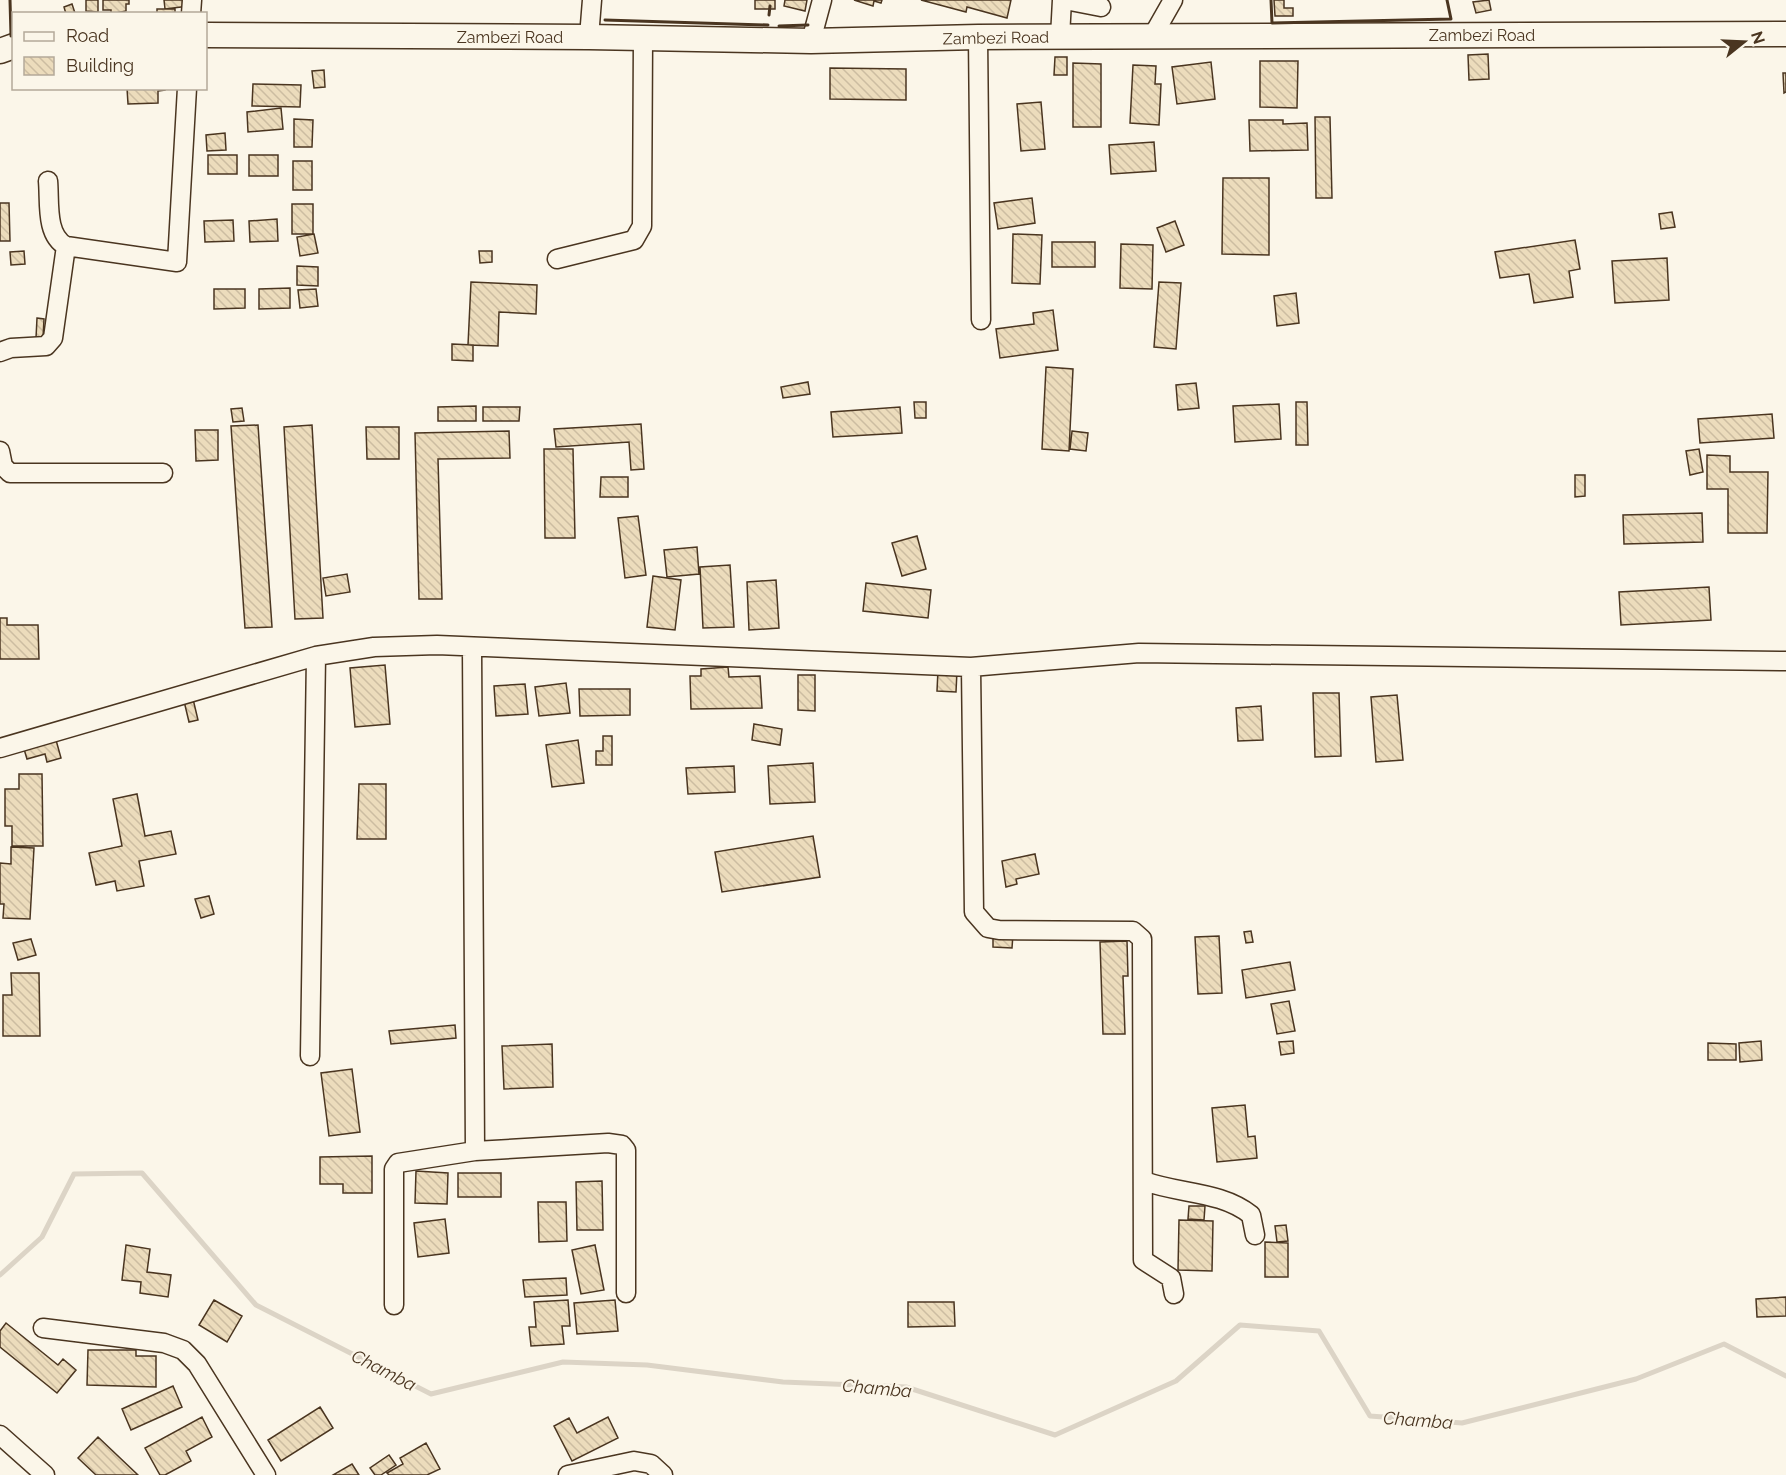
<svg xmlns="http://www.w3.org/2000/svg" width="1786" height="1475" font-family="Raleway,sans-serif">
  <style>
    .lines { fill: none; stroke-linecap: round; stroke-linejoin: round }
    .stream { stroke: #dcd4c6; stroke-width: 5 }
    .building { fill: url(#building-back-hatch); stroke: #4a3520; stroke-width: 1.5 }
    .minor-casing { stroke: #4a3520; stroke-width: 21 }
    .major-casing { stroke: #4a3520; stroke-width: 27 }
    .minor { stroke: #fbf6e9; stroke-width: 18 }
    .major { stroke: #fbf6e9; stroke-width: 24 }
    .wall { stroke: #4a3520; stroke-width: 3 }
    .labels { text-anchor: middle; dominant-baseline: central; stroke-width: 4.5; stroke-linejoin: round; paint-order: stroke }
    .street-label { font-size: 16px; fill: #4a3520; stroke: #fbf6e9 }
    .water-label { font-size: 18px; font-style: italic; fill: #4a3520; stroke: #fbf6e9 }
  </style>
  <defs>
    <pattern id="building-back-hatch" width="6" height="6" patternUnits="userSpaceOnUse" patternTransform="scale(1.5)"><rect width="6" height="6" fill="#ecdcbc"/><path d="M-1 5l2 2M0 0l6 6M5-1l2 2" fill="none" stroke="#ccbda1"/></pattern>
  </defs>
  <rect width="100%" height="100%" fill="#fbf6e9"/>
  <g class="lines">
    <path class="stream" d="M0,1275L42,1237L74,1174L142,1173L256,1305L431,1394L563,1362L647,1365L783,1382L906,1387L1055,1435L1176,1381L1240,1325L1319,1331L1370,1416L1462,1423L1636,1379L1724,1344L1786,1376"/>
  </g>
  <path class="building" d="M86,0H98V12L86,11Z
    M103,0H129V4H126V11L111,14V10H103Z
    M164,0H188L189,6L165,9Z
    M755,0H775V9H755Z
    M785,0H807L805,11L784,6Z
    M854,0H882L881,3L874,1L873,6Z
    M921,0H1011L1007,18L967,7L966,12Z
    M1274,0H1284V8H1293V16H1275Z
    M1489,0L1491,10L1476,13L1473,2Z
    M72,4L75,13L66,14L64,7Z
    M157,9H175V14H157Z
    M1488,54L1489,79L1469,80L1468,55Z
    M1055,57H1067V75H1054Z
    M1260,61H1298L1297,108L1260,107Z
    M1211,62L1215,99L1177,104L1172,67Z
    M1073,63L1101,64V127H1073Z
    M1133,65L1156,66L1155,84H1161L1159,125L1130,123Z
    M830,68L906,69V100L830,99Z
    M324,70L325,87L314,88L312,71Z
    M1783,73H1786V92L1784,93Z
    M253,84L301,85L300,107L252,106Z
    M127,88H165V90L158,91V103L128,104Z
    M1041,102L1045,149L1021,151L1017,104Z
    M281,108L283,129L248,132L247,112Z
    M1315,117H1330L1332,198H1316Z
    M294,119L313,120L312,147H294Z
    M1249,120H1283V124L1307,123L1308,150L1250,151Z
    M225,133L226,150L207,151L206,135Z
    M1154,142L1156,171L1111,174L1109,145Z
    M208,155H237V174H208Z
    M249,155H278V176H249Z
    M293,161H312V190H293Z
    M1223,178H1269V255L1222,254Z
    M1032,198L1035,223L998,229L994,203Z
    M0,203H9L10,241H0Z
    M292,204H313V234H292Z
    M1672,212L1675,227L1661,229L1659,214Z
    M277,219L278,241L250,242L249,221Z
    M233,220L234,241L205,242L204,221Z
    M1175,221L1184,245L1166,252L1157,228Z
    M314,234L318,253L300,256L297,237Z
    M1013,234L1042,235L1040,284L1012,283Z
    M1575,240L1580,269L1569,271L1573,297L1534,303L1529,274L1500,278L1495,252Z
    M1052,242H1095V267H1052Z
    M1121,244L1153,245L1152,289L1120,288Z
    M24,251L25,264L11,265L10,252Z
    M479,251H492V262L480,263Z
    M1667,258L1669,300L1615,303L1612,261Z
    M297,266L318,267V286L297,285Z
    M471,282L537,285L536,314L499,312L498,346L468,345Z
    M1159,282L1181,283L1176,349L1154,347Z
    M290,288V308L259,309V289Z
    M214,289H245V308L214,309Z
    M316,289L318,306L300,308L298,290Z
    M1296,293L1299,323L1277,326L1274,296Z
    M1053,310L1058,350L1000,358L996,329L1034,324L1033,313Z
    M37,318L44,319L43,338H36Z
    M452,344L473,345V361L452,360Z
    M1046,367L1073,369L1069,451L1042,449Z
    M808,382L810,394L783,398L781,387Z
    M1196,383L1199,408L1178,410L1176,385Z
    M914,402H926V418H915Z
    M1296,402H1307L1308,445H1296Z
    M1279,404L1281,439L1235,442L1233,406Z
    M476,406V421H438V407Z
    M483,407H520L519,421H483Z
    M900,407L902,433L833,437L831,412Z
    M242,408L244,421L233,422L231,409Z
    M1772,414L1774,438L1700,443L1698,419Z
    M641,424L644,469L631,470L629,442L556,447L554,429Z
    M258,425L272,627L245,628L231,426Z
    M312,425L323,618L295,619L284,427Z
    M366,427H399V459H367Z
    M195,430H218V460L196,461Z
    M509,431L510,458L438,459L442,599H419L415,433Z
    M1072,431L1088,433L1086,451L1070,449Z
    M544,449H573L575,538H545Z
    M1699,449L1703,472L1690,475L1686,451Z
    M1707,455L1730,456V472H1768L1767,533H1728V489H1707Z
    M1575,475H1585V496L1575,497Z
    M601,477H628V497H600Z
    M1702,513L1703,542L1624,544L1623,515Z
    M638,516L646,575L625,578L618,518Z
    M917,536L926,569L902,576L892,543Z
    M697,547L699,574L667,577L664,550Z
    M730,565L734,627L703,628L700,567Z
    M347,574L350,592L326,596L323,578Z
    M653,576L681,580L675,630L647,627Z
    M776,580L779,628L749,630L747,582Z
    M866,583L931,590L928,618L863,611Z
    M1709,587L1711,620L1621,625L1619,592Z
    M0,618H7V625H38L39,659H0Z
    M385,665L390,724L355,727L350,668Z
    M728,667L729,677L760,676L762,708L691,709L690,676H701V669Z
    M938,670L957,671L956,692L937,691Z
    M798,675H815V711L798,710Z
    M566,683L570,713L539,716L535,687Z
    M525,684L528,714L496,716L494,686Z
    M579,689H630V715L580,716Z
    M1313,693H1339L1341,756L1315,757Z
    M1397,695L1403,760L1376,762L1371,697Z
    M193,699L198,720L189,722L184,701Z
    M1261,706L1263,740L1238,741L1236,708Z
    M754,724L782,729L780,745L752,740Z
    M603,736H612V765H596V751H603Z
    M56,740L61,758L47,762L45,754L27,759L24,749Z
    M578,740L584,783L552,787L546,745Z
    M813,763L815,802L770,804L768,766Z
    M734,766L735,792L688,794L686,768Z
    M19,774H42L43,846H12V826H5V789H19Z
    M359,784H386V839H357Z
    M137,794L145,836L171,831L176,854L139,861L144,886L117,891L115,881L96,885L89,853L122,846L113,799Z
    M813,836L820,877L722,892L715,852Z
    M11,847L34,848L30,919L3,918L4,904H0V863L11,864Z
    M1035,854L1039,874L1016,879L1017,884L1006,887L1002,861Z
    M209,896L214,914L201,918L195,899Z
    M1251,931L1253,942L1246,943L1244,932Z
    M993,933L1013,934L1012,948L993,947Z
    M1219,936L1222,993L1198,994L1195,937Z
    M31,939L36,955L18,960L13,943Z
    M1127,941L1128,976H1123L1125,1034H1103L1100,942Z
    M1290,962L1295,990L1246,998L1242,970Z
    M11,973H39L40,1036H3V995H12Z
    M1289,1001L1295,1031L1277,1034L1271,1004Z
    M455,1025L456,1038L391,1044L389,1031Z
    M1293,1041L1294,1053L1281,1055L1279,1042Z
    M1761,1041L1762,1060L1740,1062L1739,1043Z
    M1708,1043L1736,1044V1060H1708Z
    M552,1044L553,1087L504,1089L502,1046Z
    M352,1069L360,1132L329,1136L321,1073Z
    M1245,1105L1248,1137L1255,1136L1257,1158L1217,1162L1212,1108Z
    M372,1156V1193H343V1184H320V1157Z
    M416,1171L448,1173L447,1204L415,1203Z
    M458,1173H501V1197H458Z
    M602,1181L603,1230H577L576,1182Z
    M538,1202H566L567,1241L539,1242Z
    M1189,1206H1205L1204,1220L1188,1219Z
    M445,1219L449,1253L418,1257L414,1223Z
    M1179,1220L1213,1221L1212,1271L1178,1270Z
    M1286,1225L1288,1241L1277,1242L1275,1226Z
    M1265,1242L1288,1243V1277H1265Z
    M126,1245L150,1249L147,1272L171,1275L168,1297L140,1293L141,1282L122,1280Z
    M595,1245L604,1290L581,1294L572,1250Z
    M566,1278L567,1295L525,1297L523,1280Z
    M1786,1297V1316L1757,1317L1756,1299Z
    M214,1300L242,1316L227,1342L199,1325Z
    M568,1300L570,1326H562L564,1344L531,1346L529,1327H536L534,1302Z
    M615,1300L618,1331L577,1334L574,1303Z
    M908,1302H954L955,1326L908,1327Z
    M6,1323L58,1365L63,1359L76,1370L57,1393L0,1347V1331Z
    M88,1350H136V1356H156V1387L87,1385Z
    M173,1386L182,1407L131,1430L122,1409Z
    M320,1407L333,1428L281,1461L268,1440Z
    M202,1417L212,1437L186,1451L191,1461L165,1475H160L145,1448Z
    M608,1417L618,1438L572,1461L554,1426L569,1418L577,1433Z
    M98,1437L138,1475H96L78,1458Z
    M426,1443L440,1469L427,1475H389L387,1473L403,1464L400,1458Z
    M389,1455L396,1465L381,1475H375L370,1468Z
    M352,1464L359,1475H333Z"/>
  <g class="lines">
    <g class="minor-casing">
      <path id="minor" d="M1065,0L1101,7
        M191,14L192,0
        M589,37L592,0
        M978,37L981,320
        M1060,37L1062,0
        M1152,37L1173,0
        M811,41L822,0
        M48,181C50,201 45,235 66,246L177,262L187,88
        M557,259L634,240L642,226L643,38
        M0,352L11,348L46,346L53,338L66,246
        M0,451L3,466L10,473H163
        M472,647L475,1151
        M971,667L974,912L988,928L999,930L1133,931L1142,939L1143,1260L1171,1278L1174,1294
        M0,748L316,656L374,647L437,645L971,667L1139,653L1786,661
        M310,1056L316,656
        M1144,1181C1179,1194 1221,1191 1251,1215L1255,1235
        M394,1305V1169L398,1163L475,1151L608,1143L622,1145L626,1150V1293
        M43,1328L164,1343L183,1350L197,1364L266,1475
        M0,1435L45,1475
        M568,1475L634,1461L651,1464L663,1475"/>
    </g>
    <g class="major-casing">
      <path id="major" d="M206,35L589,37L811,41L978,37L1786,34
        M0,51L14,46"/>
    </g>
    <use href="#minor" class="minor"/>
    <use href="#major" class="major"/>
    <path class="wall" d="M10,0L11,36L14,35
      M1271,0L1272,23L1451,19L1447,0
      M769,15L770,6
      M605,20L768,25
      M779,26L808,25"/>
  </g>
  <g class="labels">
    <g class="street-label">
      <text x="1482" y="35">Zambezi Road</text>
      <text x="510" y="37">Zambezi Road</text>
      <text transform="translate(996 38) rotate(-1)">Zambezi Road</text>
    </g>
    <g class="water-label">
      <text transform="translate(384 1370) rotate(27)">Chamba</text>
      <text transform="translate(877 1388) rotate(5)">Chamba</text>
      <text transform="translate(1418 1420) rotate(4)">Chamba</text>
    </g>
  </g>
  <rect x="12" y="12" width="195" height="78" fill="#fbf6e9" stroke="#b4a999" stroke-width="1.5"/>
  <rect x="24" y="32" width="30" height="9" fill="#fbf6e9" stroke="#b4a999" stroke-width="1.5"/>
  <text x="66" y="42" font-size="18" fill="#4a3520">Road</text>
  <rect x="24" y="57" width="30" height="18" fill="url(#building-back-hatch)" stroke="#b4a999" stroke-width="1.5"/>
  <text x="66" y="72" font-size="18" fill="#4a3520">Building</text>
  <g transform="translate(1744 42) rotate(72)" stroke="#fbf6e9" stroke-width="4.5" paint-order="stroke">
  <path d="M0-4.5L10 22L0 15L-10 22Z" fill="#4a3520"/>
  <text y="-9" font-size="16" font-weight="bold" text-anchor="middle" fill="#4a3520">N</text>
  </g>
</svg>
